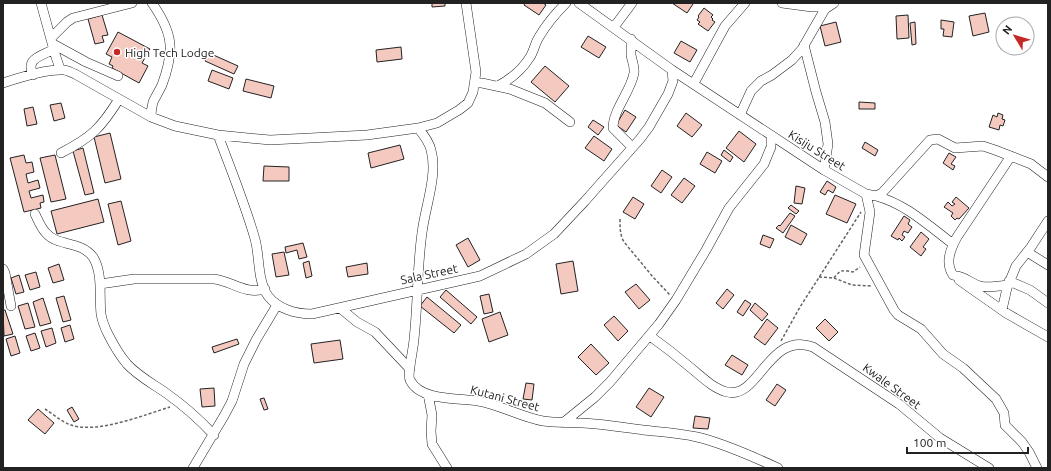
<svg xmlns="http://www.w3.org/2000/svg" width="1051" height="471" font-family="Ubuntu,sans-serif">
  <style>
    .building { fill: #f3c9c0; stroke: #222 }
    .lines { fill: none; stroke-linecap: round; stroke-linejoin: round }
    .minor-casing { stroke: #222; stroke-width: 10 }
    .path { stroke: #646464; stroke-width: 1.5; stroke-dasharray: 3 2; stroke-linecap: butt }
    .minor { stroke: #fff; stroke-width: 9 }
    .poi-dot { fill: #c62828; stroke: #fff; stroke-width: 1.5 }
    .labels { text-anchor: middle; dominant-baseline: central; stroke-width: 3; stroke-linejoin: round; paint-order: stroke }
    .poi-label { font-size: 12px; fill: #222; stroke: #fff; text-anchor: start }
    .street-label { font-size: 12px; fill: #222; stroke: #fff }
  </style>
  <rect width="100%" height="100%" fill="#fff"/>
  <path class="building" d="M432,3H445V6L432,7Z
    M525,3H543L546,5L539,15L524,5Z
    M672,3H692L693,4L687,13Z
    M704,8L713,15L711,17L713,19L712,20L715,22L708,31L698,24L700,22L697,20L699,17L698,16Z
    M985,13L989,32L973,36L969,16Z
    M102,15L108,35L102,36L104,42L95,44L88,19Z
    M908,15L909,38L897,39L896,16Z
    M941,20L954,22L952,37L943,36L944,29H941Z
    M836,22L841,42L825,46L820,26Z
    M915,22L916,44L912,45L910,23Z
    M118,32L150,49L142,63L148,66L139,83L112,68L113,66L109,64L112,57L106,54Z
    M588,36L606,47L599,58L581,47Z
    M681,41L697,50L690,62L674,53Z
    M401,47L402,59L377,62L376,50Z
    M209,53L238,66L234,74L205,61Z
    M545,66L569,86L555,102L531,82Z
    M212,70L233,78L229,89L208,81Z
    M246,79L274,86L271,98L243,91Z
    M859,102L875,103V109H859Z
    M61,103L65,118L54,121L50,105Z
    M33,107L37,124L27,126L24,109Z
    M625,110L636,117L626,132L616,125Z
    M686,113L702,125L692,137L677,126Z
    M998,113L1003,115L1002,119L1005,120L1003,126L1000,125L999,130L989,127L993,115L997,117Z
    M593,120L604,127L598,135L588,127Z
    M739,131L756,144L744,162L726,148Z
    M110,133L121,179L105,183L94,137Z
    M594,136L612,149L604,161L585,148Z
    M865,142L878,150L875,156L862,148Z
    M400,145L404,159L371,168L368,153Z
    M83,148L94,193L85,195L73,151Z
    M724,150L733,157L730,162L721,155Z
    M707,152L722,161L715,173L700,164Z
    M949,153L956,157L951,164L955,166L953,170L943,163Z
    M24,155L26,163L32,162L34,172L26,174L28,183L38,180L40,188L29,191L31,198L43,195L44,202L40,203L41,208L24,212L10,158Z
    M55,155L66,199L51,202L40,158Z
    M264,166L289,167V181H263Z
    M662,170L672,177L661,193L651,186Z
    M684,178L695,186L682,203L671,195Z
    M827,181L836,187L833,193L828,190L825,195L820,192Z
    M796,186L805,188L802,204L794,203Z
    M835,195L856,204L847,223L826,214Z
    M633,197L644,204L635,219L623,212Z
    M956,197L969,208L959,219L957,218L955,220L951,216L953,213L944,207L948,202L952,206L955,204L952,202Z
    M98,199L104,222L57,234L51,211Z
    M121,201L131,241L118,245L108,204Z
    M791,205L799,211L796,214L788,208Z
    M790,213L795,216L783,233L776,228L779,225L780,226Z
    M904,216L910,220L908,224L912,227L908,233L904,231L902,235L905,237L902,241L899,238L898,240L891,236Z
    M791,225L807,234L801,245L785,237Z
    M921,232L929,239L923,247L926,249L921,256L910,247Z
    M763,235L774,239L770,248L760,244Z
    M468,238L480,260L468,267L456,245Z
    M303,243L307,257L299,259L297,250L286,253L285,247Z
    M284,252L289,275L276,277L272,254Z
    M309,261L312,276L306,278L303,263Z
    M573,261L578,291L561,294L556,264Z
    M367,263L368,274L348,277L346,267Z
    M59,264L64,280L53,283L48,268Z
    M36,272L40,287L30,290L25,275Z
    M19,275L24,292L16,294L11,278Z
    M636,284L650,300L639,309L625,292Z
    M727,289L734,295L723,309L716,303Z
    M446,290L477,317L471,324L440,297Z
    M489,294L493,312L484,314L480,296Z
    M64,296L71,320L63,322L56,298Z
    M427,297L461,325L454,333L420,306Z
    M43,298L51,323L40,326L33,302Z
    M745,300L751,304L743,316L737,312Z
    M28,303L35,327L25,329L18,306Z
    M755,303L768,314L762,321L750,310Z
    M3,310H5L13,334L4,336Z
    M500,312L508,335L489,342L482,319Z
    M614,316L628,331L618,341L604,325Z
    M767,319L778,328L765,345L754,337Z
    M825,319L838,332L829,341L816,328Z
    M70,325L74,339L65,342L61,328Z
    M52,328L56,343L46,347L41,331Z
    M35,333L40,348L31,351L26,336Z
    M15,336L20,353L11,356L6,339Z
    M237,339L239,344L214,353L212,347Z
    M340,340L343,359L314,363L311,344Z
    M591,344L609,363L596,375L578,357Z
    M732,355L748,365L742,375L725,365Z
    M526,383L534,384L532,400L523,399Z
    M777,384L786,390L775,406L766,400Z
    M214,388L215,406L202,407L200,389Z
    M649,388L664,397L651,417L636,407Z
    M264,398L268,409L264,410L260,399Z
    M72,407L79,419L74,422L67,410Z
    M38,409L54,423L45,434L28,420Z
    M695,416L710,418L708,429L693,428Z"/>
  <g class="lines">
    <g class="minor-casing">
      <path id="minor" d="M41,3L55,54L60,69
        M579,3L672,70L824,170L866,194L876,196L882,193L930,140L938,139L955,148L983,146L995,150L1031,164L1048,177
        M782,3L812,7H828
        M614,27L632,3
        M51,38L67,22L73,18L132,3
        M631,39C631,44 631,50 631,55C632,61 635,67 634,73C631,91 613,110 613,128L632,147
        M53,44L86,62L118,76
        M804,45L816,92L825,122L828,144L824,170
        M33,75C25,58 42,56 54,49
        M3,83C18,78 44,70 60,70C65,69 70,72 75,74L151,117L175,126L218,135L270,140L310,138L367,135L418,128L437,123L459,110L468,103L473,92L476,72L466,3
        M475,83H482L510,89L545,103L570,122
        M694,83L725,26L745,3
        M498,86C511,79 522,70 530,57C534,51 535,43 539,37C546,25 556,13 566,3
        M740,115L751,91L761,81L772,75L792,60L802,49L825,9L834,3
        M151,117C151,112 152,106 153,102C156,96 159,91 162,85C175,50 173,33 152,3
        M418,128C423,134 429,141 431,150C438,175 425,207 422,233C417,268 418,303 414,339C414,346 407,375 410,380C420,401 458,398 478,401C501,405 521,417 543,421C556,423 569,422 582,423C602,424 622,427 643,430C661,432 679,433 697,437C723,443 754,457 778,468
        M218,135C231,170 245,204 255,239C260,257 257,280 268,296C278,309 296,314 312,314L480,276L526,254L554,234L585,201L640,139L649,127L668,94L673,81L672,70
        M61,153C92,137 101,128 119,99
        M866,194L870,212L864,255L894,310L898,315L921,329L943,354L963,368L996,399L1004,413L1005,425L1022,442L1029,452L1037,468
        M876,196C906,204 929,226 953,244
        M35,214C38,220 41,228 46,233C58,247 80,240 93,257C103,273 99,296 101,314C102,320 105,328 108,334C112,342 121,357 127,364C138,376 153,384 166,393C183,405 199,419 214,435
        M1027,252L1048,265
        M3,269L5,273L11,306
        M959,280L1006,313L1048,337
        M1009,281L1030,290L1048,303
        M100,284L134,279H214C232,281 245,295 265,289
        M1008,285C1001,286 987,288 980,286C970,283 966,277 953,275C945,263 950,250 957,237L1011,156
        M340,308L357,322L375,332L410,369
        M1002,310L1007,288L1016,266L1031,247L1048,221
        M650,336C664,346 678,357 691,368C702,377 714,389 727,392C759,400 768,331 813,347L899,404L940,438L989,468
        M428,394L432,415L431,431L432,444L447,468
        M563,423L595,397L610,382L659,324L676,300L706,250L729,208L764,164L771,147V135
        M193,468L224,416L232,401L244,364L256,340L277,305"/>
    </g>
    <path class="path" d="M620,219C620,228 620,235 624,242L653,277L670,295
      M819,277L834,278L852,285L872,286
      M834,278C841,269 842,270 853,272L860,267
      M781,341L800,307L861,212
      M45,409C53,414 62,422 71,425C97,434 144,415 170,407"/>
    <use href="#minor" class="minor"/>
  </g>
  <circle class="poi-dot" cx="117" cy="52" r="4"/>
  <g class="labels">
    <g class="poi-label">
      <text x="125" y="52">High Tech Lodge</text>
    </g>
    <g class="street-label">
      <text transform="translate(817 150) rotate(32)">Kisiju Street</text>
      <text transform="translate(429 274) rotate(-12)">Sala Street</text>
      <text transform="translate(892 386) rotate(36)">Kwale Street</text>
      <text transform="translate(505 398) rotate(15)">Kutani Street</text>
    </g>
  </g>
  <rect width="1051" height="471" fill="none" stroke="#222222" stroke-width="8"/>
  <g transform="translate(1015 36) rotate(308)"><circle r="19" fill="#ffffff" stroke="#a7a7a7"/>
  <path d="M0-3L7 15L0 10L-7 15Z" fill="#c62828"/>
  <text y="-6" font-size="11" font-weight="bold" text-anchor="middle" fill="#222222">N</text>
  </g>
  <path d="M907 447v6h121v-6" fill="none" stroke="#222222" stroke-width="2"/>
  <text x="913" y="447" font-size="12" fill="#222222" stroke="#ffffff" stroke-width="3" paint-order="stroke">100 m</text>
</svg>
